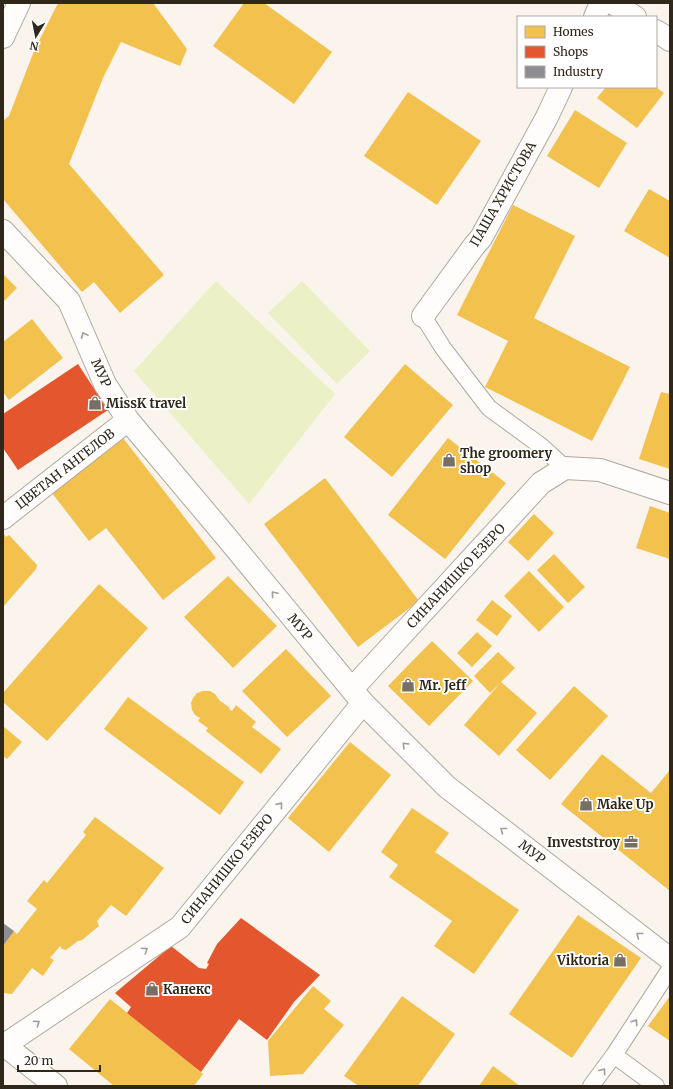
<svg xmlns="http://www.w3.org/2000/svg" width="673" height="1089" font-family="Merriweather,serif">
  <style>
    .green { fill: #ebf0c6 }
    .homes { fill: #f2c14e }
    .shops { fill: #e4572e }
    .industry { fill: #8d8d92 }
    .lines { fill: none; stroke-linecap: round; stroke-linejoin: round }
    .lane-casing { stroke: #afa89f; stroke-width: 18 }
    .street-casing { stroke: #afa89f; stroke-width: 24 }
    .lane { stroke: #fefdfc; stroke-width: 16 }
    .street { stroke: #fefdfc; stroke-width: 22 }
    .oneway { stroke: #a19d97 }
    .labels { text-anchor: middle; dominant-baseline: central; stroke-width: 4; stroke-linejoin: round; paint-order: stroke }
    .street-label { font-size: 13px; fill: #30271b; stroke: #fff }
    .poi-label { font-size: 13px; font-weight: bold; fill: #30271b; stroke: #fff; text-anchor: start }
  </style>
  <rect width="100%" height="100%" fill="#faf4ed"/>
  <path class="green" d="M216,281L335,394L249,504L134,371Z
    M302,281L370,351L337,384L268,313Z"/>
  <path class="homes" d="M58,3H153L187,49L180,66L121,42L103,78L69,164L164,275L120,313L94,282L82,292L3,199V121L9,116L34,51Z
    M244,3H264L332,52L294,104L213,46Z
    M606,87H656L664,93L637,128L597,98Z
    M408,92L481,141L437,205L364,156Z
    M575,110L627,143L599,188L547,156Z
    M649,189L670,201V258L624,231Z
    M513,205L575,236L534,318L630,367L592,441L485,387L508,341L457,315Z
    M3,274L17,288L3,302Z
    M32,319L63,358L9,400L3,392V342Z
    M405,364L453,405L392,477L344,437Z
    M661,392L670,394V469L639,459Z
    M123,438L216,558L163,600L106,528L89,541L52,493Z
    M448,438L506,483L445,559L388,515Z
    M325,478L419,601L358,647L264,524Z
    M650,506L670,513V559L636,548Z
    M534,514L554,533L528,561L508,542Z
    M3,533L6,537L9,535L37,565L36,569L3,607Z
    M554,554L585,587L568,603L537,570Z
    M529,571L564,607L539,632L504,596Z
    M228,576L277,626L233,668L184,617Z
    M99,584L148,628L47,741L3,702V693Z
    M492,600L512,616L497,636L476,620Z
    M477,632L492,646L472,667L457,653Z
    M432,641L473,681L429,726L388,686Z
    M286,649L331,696L287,737L242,691Z
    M498,652L515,668L490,693L474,676Z
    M501,682L537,713L499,756L464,725Z
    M574,686L608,716L550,780L516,750Z
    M203,691H210L215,694L219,700L230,708L229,709L232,711L236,705L256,722L252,727L281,749L261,774L206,731L208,728L198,721L200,718L195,715L192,710L191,703L193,698L197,693Z
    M128,697L244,782L220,815L104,729Z
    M3,726L22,742L7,759L3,756Z
    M350,742L391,775L329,852L288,818Z
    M602,754L651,793L670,770V891L561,804Z
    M412,808L449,833L435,852L519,910L474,974L434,946L452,921L389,877L398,865L381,852Z
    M95,817L164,868L126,916L111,905L97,921L99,926L82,940L78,941L66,950L62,949L60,946L50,958L54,960L43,976L32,968L12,994L3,993V946L14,931L17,934L37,909L27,901L44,880L47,883L86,835L83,832Z
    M578,915L641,958L572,1058L509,1014Z
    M313,986L331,1001L324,1009L344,1025L303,1074L270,1076L268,1041Z
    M402,996L455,1034L418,1086H359L344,1076Z
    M670,996V1041L648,1026Z
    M110,999L203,1074L194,1086H114L69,1049Z
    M493,1066L520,1086H479Z"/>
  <path class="shops" d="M78,364L108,410L18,470L3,448V414Z
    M241,918L320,975L294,1002L267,1040L239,1019L201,1072L192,1065L127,1013L131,1007L115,993L171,946L199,968L206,969L209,964L207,963L217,944Z"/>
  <path class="industry" d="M3,923L14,931L3,946Z"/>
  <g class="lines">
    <g class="lane-casing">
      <path id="lane" d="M423,316L443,348L489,408L541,446L565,468
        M614,1055L656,1086
        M591,1086L614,1055L670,969"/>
    </g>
    <g class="street-casing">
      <path id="street" d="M613,3L635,17
        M595,17L601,3
        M656,31L670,40
        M3,37L19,3
        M3,231L69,301L105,384L128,420L228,539L363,703L447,787L670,959
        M423,316L474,246L481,238L547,117L561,87
        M3,518L128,420
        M352,689L541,483L565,468L600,470L670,493
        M3,1044L56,1086
        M3,1046L180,927L363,703"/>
    </g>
    <use href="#lane" class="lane"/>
    <use href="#street" class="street"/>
  </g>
  <defs><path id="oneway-chevron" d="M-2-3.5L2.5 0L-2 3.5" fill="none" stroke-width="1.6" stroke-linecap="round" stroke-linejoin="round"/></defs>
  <g class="oneway">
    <use href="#oneway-chevron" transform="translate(84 335) rotate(-114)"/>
    <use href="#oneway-chevron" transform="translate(274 594) rotate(-130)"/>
    <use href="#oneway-chevron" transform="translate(405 745) rotate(-135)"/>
    <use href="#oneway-chevron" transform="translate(280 805) rotate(-51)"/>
    <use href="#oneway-chevron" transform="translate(503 830) rotate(-142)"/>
    <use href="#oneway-chevron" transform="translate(639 935) rotate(-142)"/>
    <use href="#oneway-chevron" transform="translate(145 950) rotate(-34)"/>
    <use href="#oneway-chevron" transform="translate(635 1022) rotate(-57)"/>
    <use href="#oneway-chevron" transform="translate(37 1023) rotate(-34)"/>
    <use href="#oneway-chevron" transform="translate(603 1071) rotate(-54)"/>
  </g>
  <defs>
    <g id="shop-bare" transform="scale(1.08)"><path d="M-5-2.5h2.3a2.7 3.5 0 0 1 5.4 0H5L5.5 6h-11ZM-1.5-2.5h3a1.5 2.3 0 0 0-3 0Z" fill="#776f64" stroke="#fff" stroke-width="2.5" paint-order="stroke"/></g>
    <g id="office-bare" transform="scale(1.08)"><path d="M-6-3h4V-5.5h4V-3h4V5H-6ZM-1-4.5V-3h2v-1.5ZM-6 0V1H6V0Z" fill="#776f64" stroke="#fff" stroke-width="2.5" paint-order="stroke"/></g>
  </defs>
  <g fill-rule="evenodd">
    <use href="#shop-bare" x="95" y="403"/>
    <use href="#shop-bare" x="449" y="460"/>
    <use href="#shop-bare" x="408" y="685"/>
    <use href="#shop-bare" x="586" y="804"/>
    <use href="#office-bare" x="631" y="842"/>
    <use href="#shop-bare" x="620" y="960"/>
    <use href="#shop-bare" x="152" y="989"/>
  </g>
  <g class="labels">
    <g class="street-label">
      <text transform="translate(503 194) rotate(-60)">ПАША ХРИСТОВА</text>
      <text transform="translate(101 373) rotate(65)">МУР</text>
      <text transform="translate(65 469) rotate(-38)">ЦВЕТАН АНГЕЛОВ</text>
      <text transform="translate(456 576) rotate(-47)">СИНАНИШКО ЕЗЕРО</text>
      <text transform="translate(300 627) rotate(50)">МУР</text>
      <text transform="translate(532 852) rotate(38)">МУР</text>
      <text transform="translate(227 869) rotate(-51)">СИНАНИШКО ЕЗЕРО</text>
    </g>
    <g class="poi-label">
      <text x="106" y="403">MissK travel</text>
      <text x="460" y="453">The groomery<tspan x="460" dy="15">shop</tspan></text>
      <text x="419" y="685">Mr. Jeff</text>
      <text x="597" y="804">Make Up</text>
      <text x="620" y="842" text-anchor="end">Investstroy</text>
      <text x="609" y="960" text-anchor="end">Viktoria</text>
      <text x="163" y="989">Канекс</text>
    </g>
  </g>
  <rect width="673" height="1089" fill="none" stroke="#30271b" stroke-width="8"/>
  <rect x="517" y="16" width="140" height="72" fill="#ffffff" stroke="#aca9a4"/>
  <rect x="525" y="26" width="20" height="12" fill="#f2c14e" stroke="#aca9a4"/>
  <text x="553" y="36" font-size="12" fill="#30271b">Homes</text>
  <rect x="525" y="46" width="20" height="12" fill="#e4572e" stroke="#aca9a4"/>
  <text x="553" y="56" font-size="12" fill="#30271b">Shops</text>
  <rect x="525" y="66" width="20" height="12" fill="#8d8d92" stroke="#aca9a4"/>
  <text x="553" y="76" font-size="12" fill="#30271b">Industry</text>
  <g transform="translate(36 36) rotate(190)" stroke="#ffffff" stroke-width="3" paint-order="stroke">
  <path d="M0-3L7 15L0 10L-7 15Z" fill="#30271b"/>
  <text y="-6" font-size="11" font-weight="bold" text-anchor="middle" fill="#30271b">N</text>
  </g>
  <path d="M18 1065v6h82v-6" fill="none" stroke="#30271b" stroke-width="2"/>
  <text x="24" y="1065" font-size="12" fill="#30271b" stroke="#ffffff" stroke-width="3" paint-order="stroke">20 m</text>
</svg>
